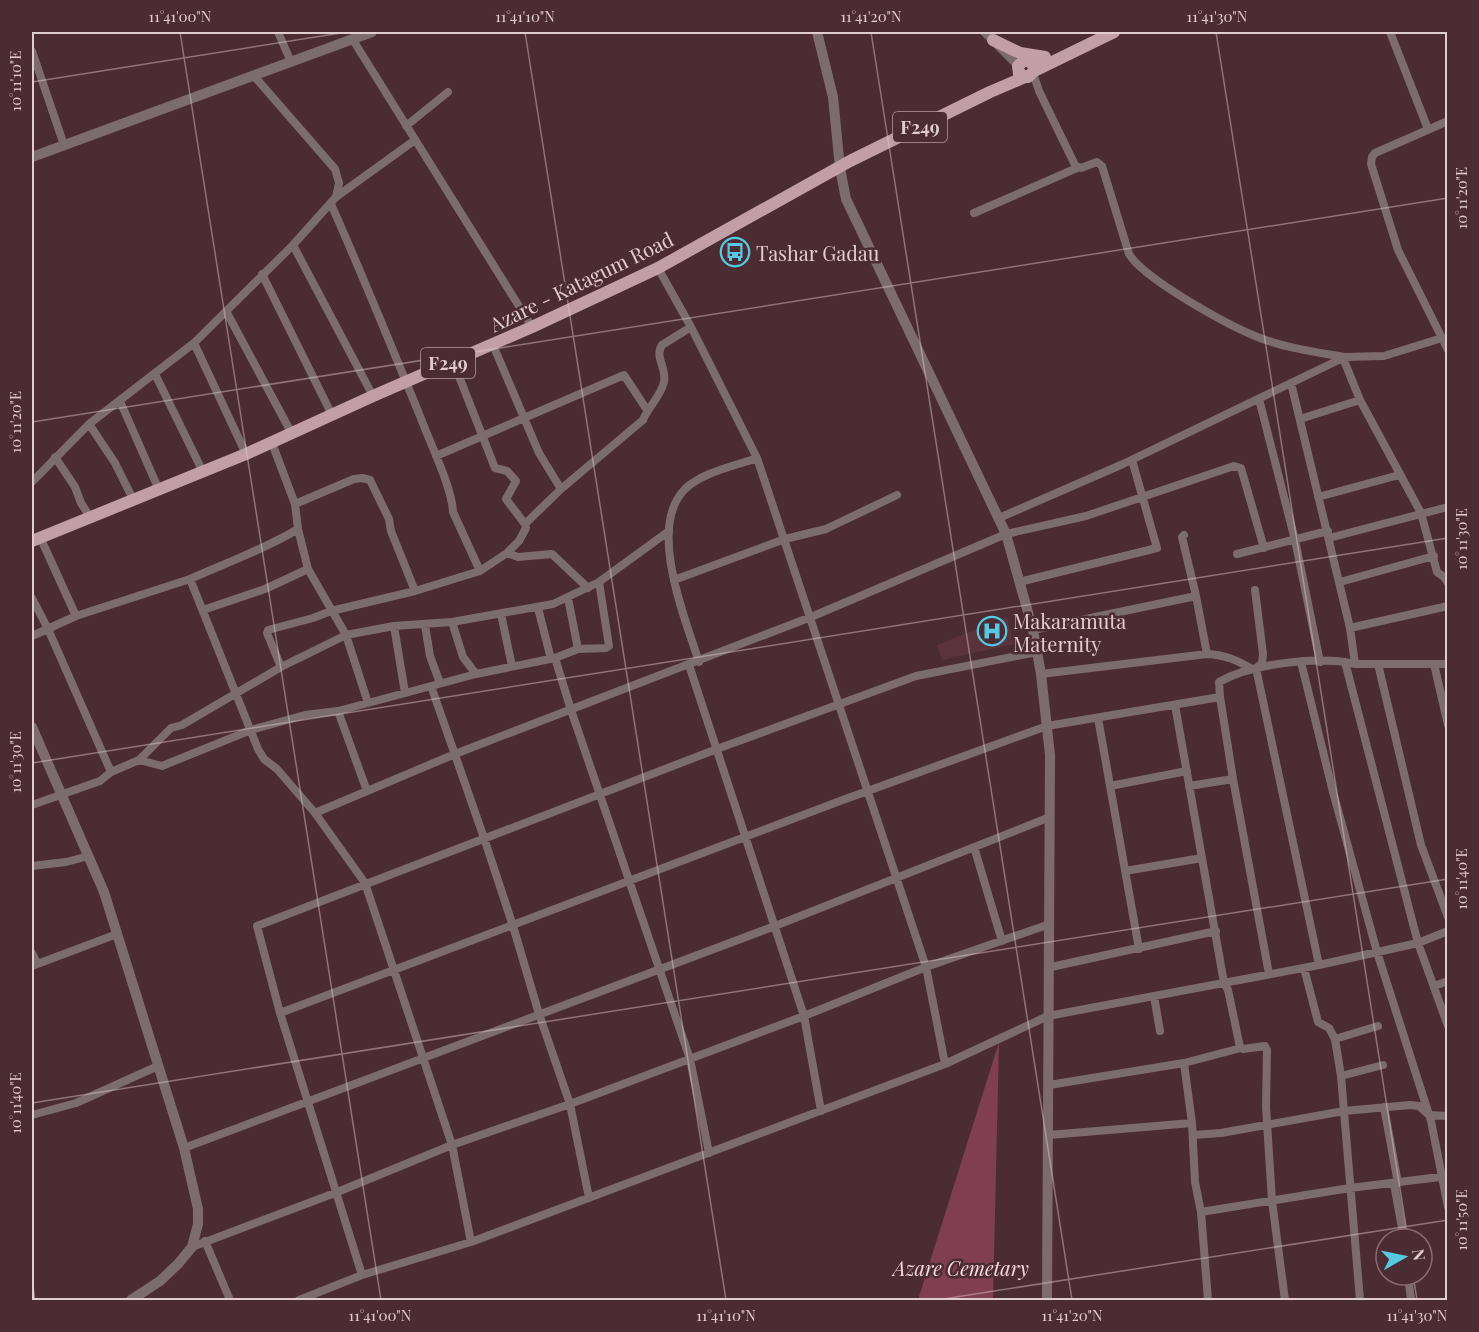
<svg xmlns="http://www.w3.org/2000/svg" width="1479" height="1332" font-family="'Playfair Display',serif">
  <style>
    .built { fill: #5b333c }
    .green { fill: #7f3f50 }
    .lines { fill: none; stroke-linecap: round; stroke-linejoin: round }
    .minor { stroke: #7d6c6f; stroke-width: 8 }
    .tertiary { stroke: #7d6c6f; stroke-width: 10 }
    .primary { stroke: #c29fa6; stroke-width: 12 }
    .ticks { fill: none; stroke: #e1ccd0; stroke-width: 1.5; stroke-opacity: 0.45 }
    .labels { text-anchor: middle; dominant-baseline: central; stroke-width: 5; stroke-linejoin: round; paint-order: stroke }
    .shield { fill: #4c2c33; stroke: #b49ca1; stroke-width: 1.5 }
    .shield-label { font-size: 18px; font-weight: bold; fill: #e1ccd0 }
    .poi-label { font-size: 20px; fill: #e1ccd0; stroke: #4c2c33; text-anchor: start }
    .street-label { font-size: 20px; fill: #e1ccd0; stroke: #4c2c33 }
    .park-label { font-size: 20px; font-style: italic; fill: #f6dadf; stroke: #4c2c33 }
    .neatline { fill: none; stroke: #e1ccd0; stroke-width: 2 }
    .ticks-label { font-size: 15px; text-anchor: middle; fill: #e1ccd0 }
  </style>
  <rect width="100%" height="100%" fill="#4c2c33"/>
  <path class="built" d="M1007,617L1014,644L942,660L937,645Z"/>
  <path class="green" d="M999,1042L993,1300H918Z"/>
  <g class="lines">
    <path class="minor" d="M278,32L291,62
      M984,32L1018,66
      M1390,32L1428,129
      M353,40L532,327
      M32,51L64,145
      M1033,73L1039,91L1075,165L1081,168L1097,162L1102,166L1129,254C1144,279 1226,324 1255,336C1284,348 1315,352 1345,357
      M254,76L335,169L339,183L336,197
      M1448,121L1375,153L1372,157L1371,164L1398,250L1448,350
      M406,126L448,92
      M331,204C362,274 391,345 420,416C429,441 452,487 453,512L480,571
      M974,213L1077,168
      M293,245L373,396
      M658,268L691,327L757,458L926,967L945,1064
      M262,274L332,415
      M226,311L292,434
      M194,343L246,454
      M493,345L539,453L561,489
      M1343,358L1360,400L1421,513L1437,572L1444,577L1448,583
      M155,374L203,472
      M1291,383L1350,628L1355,664
      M1259,399L1295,540L1320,662
      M120,401L159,490
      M1300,419L1360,400
      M89,424L115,463L134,501
      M272,443L295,504L298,529L308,569L346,635L368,703
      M436,456L624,375L647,410
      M55,457L75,487L81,503L90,517
      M32,482L89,424L194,343L293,245L336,197L415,140
      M1318,497L1399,475
      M295,504L354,479L362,478L370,480L389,519L391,531L415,591
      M999,518L1123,464L1345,357L1384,356L1442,338
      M525,524L561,489L643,420C648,407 661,396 664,382C667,368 654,357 662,345L691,327
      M1184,535L1182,537L1196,596L1207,654
      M40,537L76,616
      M1329,538L1448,507
      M507,553L518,557L552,554L588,588
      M1237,554L1328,531
      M190,579C226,563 265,549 298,529
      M674,580L785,539L826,529L897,495
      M1019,582L1157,548L1132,460
      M1340,582L1434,556
      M1255,590L1263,654L1262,663L1256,668
      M32,598L48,629L111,772
      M538,608L551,659
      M203,610L265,589L308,569
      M501,614L512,666
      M452,622L463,657L476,674
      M425,625L430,656L440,683
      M394,626L405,693
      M1350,628L1448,606
      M1033,630L1196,596
      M32,636L76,616L190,579L258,749L264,759L277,769L315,813L455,754L811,617L1006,534L1086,516L1234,466L1241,468L1264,548
      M578,649L606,648L609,646L599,582
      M555,658L571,710L690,1059L709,1153
      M699,662C685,618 647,527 685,489C703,472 735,466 757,458
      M1301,662L1333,792L1377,952L1431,1121L1448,1207
      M1345,662L1418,943L1448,1026
      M1378,664L1421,845L1448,917
      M1434,664L1448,725
      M689,665L804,1016L821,1111
      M281,667L267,633L268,630L313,618L331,611L415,591L480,571L507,553L519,541L526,528L525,524L506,499L516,481L507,471L495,468L453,361
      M1256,668L1319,965
      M1041,674L1207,654C1225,655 1237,660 1252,669
      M431,686L484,838L513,926L539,1014L570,1104L589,1198
      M1175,705L1224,983L1228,990L1240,1047L1243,1049L1265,1046L1267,1050L1266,1107L1272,1201L1285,1300
      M338,711L367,791
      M1098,718L1139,949
      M139,760L162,766L251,730L305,715L338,711L368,703L476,674L555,658L578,649L568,598
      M1110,786L1187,771
      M1189,786L1233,779
      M32,805L100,781L111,772L139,760L171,728L182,725L281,667L346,635L394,626L452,622L553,604L599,582L669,531
      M315,813L365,883L452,1145L471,1242
      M974,847L1002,941
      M32,866L66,862L89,856
      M1125,871L1202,858
      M32,953L37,963
      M32,966L117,934
      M1051,967L1216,931
      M1304,968L1318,1022L1329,1028L1335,1039L1341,1076L1360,1300
      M1269,974L1233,779L1220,697L1219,682C1253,663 1318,656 1355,664H1448
      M1434,986L1448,981
      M1154,996L1160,1031
      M280,1013L840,801L1047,726L1220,697
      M1335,1039L1378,1026
      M1184,1063L1192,1123L1195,1182L1201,1212L1208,1300
      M1341,1076L1383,1065
      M1049,1085L1184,1063L1241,1048
      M1384,1107L1398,1183
      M32,1115L76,1103L158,1066
      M1049,1135L1192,1123
      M1193,1135L1221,1133L1344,1111L1410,1105L1419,1106L1429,1115L1448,1116
      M184,1148L775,926L1050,817
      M1394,1184L1404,1239
      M1201,1212L1350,1188L1448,1176
      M205,1241L230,1300
      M192,1247L335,1193L452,1145L570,1104L804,1016L926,967L1050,924
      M362,1275L280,1013L257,926L717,749L916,676L1037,652
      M1408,1275L1411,1300
      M299,1300L362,1275L471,1242L945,1064L1048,1016L1319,965L1418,943L1448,931"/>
    <path class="tertiary" d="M817,32L833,97L840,168L846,199L1006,534L1033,630L1041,674L1050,755L1047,1300
      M32,157L372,32
      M32,727L104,892L184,1148L198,1209V1224L192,1247L178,1264L160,1281L131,1300"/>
    <path class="primary" d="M993,40L1020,53L1045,57
      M1034,71V67L1030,61H1023L1018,66L1019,74L1028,77L1034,71L1114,32
      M32,541L246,454L373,396L532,327L658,268L850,161L990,92L1025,77"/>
  </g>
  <path class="ticks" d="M180,32L381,1300M525,32L726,1300M871,32L1072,1300M1216,32L1408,1239M32,82L347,32M32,422L1448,198M32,763L1448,538M32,1103L1448,879M1413,1275L1417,1300M32,1278L35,1300M937,1300L1448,1220"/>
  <defs>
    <g id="bus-ring" transform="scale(1.5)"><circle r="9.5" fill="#4c2c33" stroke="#57c9e2" stroke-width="1.5"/><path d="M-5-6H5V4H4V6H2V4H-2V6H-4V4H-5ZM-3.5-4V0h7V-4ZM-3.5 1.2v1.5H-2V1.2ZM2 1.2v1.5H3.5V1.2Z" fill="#57c9e2"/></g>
    <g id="hospital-ring" transform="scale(1.5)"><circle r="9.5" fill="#4c2c33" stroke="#57c9e2" stroke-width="1.5"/><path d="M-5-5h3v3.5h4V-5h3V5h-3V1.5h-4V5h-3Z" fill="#57c9e2"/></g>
  </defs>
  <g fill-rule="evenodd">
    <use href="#bus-ring" x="735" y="252"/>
    <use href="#hospital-ring" x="992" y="631"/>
  </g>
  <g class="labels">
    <g class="shield">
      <rect x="893" y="112" width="54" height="30" rx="4.5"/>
      <rect x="421" y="348" width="54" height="30" rx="4.5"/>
    </g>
    <g class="shield-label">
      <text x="920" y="127">F249</text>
      <text x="448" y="363">F249</text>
    </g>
    <g class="poi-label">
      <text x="756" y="252">Tashar Gadau</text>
      <text x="1013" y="620">Makaramuta<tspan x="1013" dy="23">Maternity</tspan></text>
    </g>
    <g class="street-label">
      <text transform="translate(581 281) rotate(-26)">Azare - Katagum Road</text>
    </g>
    <g class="park-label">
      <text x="961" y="1267">Azare Cemetary</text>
    </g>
  </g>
  <rect width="1479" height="1332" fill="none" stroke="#4c2c33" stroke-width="66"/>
  <g transform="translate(1404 1257) rotate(81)"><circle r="28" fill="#4c2c33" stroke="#886c72" stroke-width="1.5"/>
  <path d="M0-4.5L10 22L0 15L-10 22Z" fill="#57c9e2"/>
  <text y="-9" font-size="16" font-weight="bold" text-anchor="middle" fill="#e1ccd0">N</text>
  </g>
  <rect x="33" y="33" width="1413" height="1266" class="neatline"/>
  <g class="ticks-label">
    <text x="180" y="22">11°41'00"N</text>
    <text x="525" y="22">11°41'10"N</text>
    <text x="871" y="22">11°41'20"N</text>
    <text x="1217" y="22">11°41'30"N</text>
    <text transform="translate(16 81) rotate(-90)" y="5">10°11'10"E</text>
    <text transform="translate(1462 198) rotate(-90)" y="5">10°11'20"E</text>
    <text transform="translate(16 422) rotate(-90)" y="5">10°11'20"E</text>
    <text transform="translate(1462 539) rotate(-90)" y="5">10°11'30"E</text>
    <text transform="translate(16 762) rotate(-90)" y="5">10°11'30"E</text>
    <text transform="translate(1462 879) rotate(-90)" y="5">10°11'40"E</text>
    <text transform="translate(16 1103) rotate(-90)" y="5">10°11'40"E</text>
    <text transform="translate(1462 1220) rotate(-90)" y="5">10°11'50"E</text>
    <text x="380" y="1321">11°41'00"N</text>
    <text x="726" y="1321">11°41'10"N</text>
    <text x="1072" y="1321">11°41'20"N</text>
    <text x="1417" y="1321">11°41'30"N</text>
  </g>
</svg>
